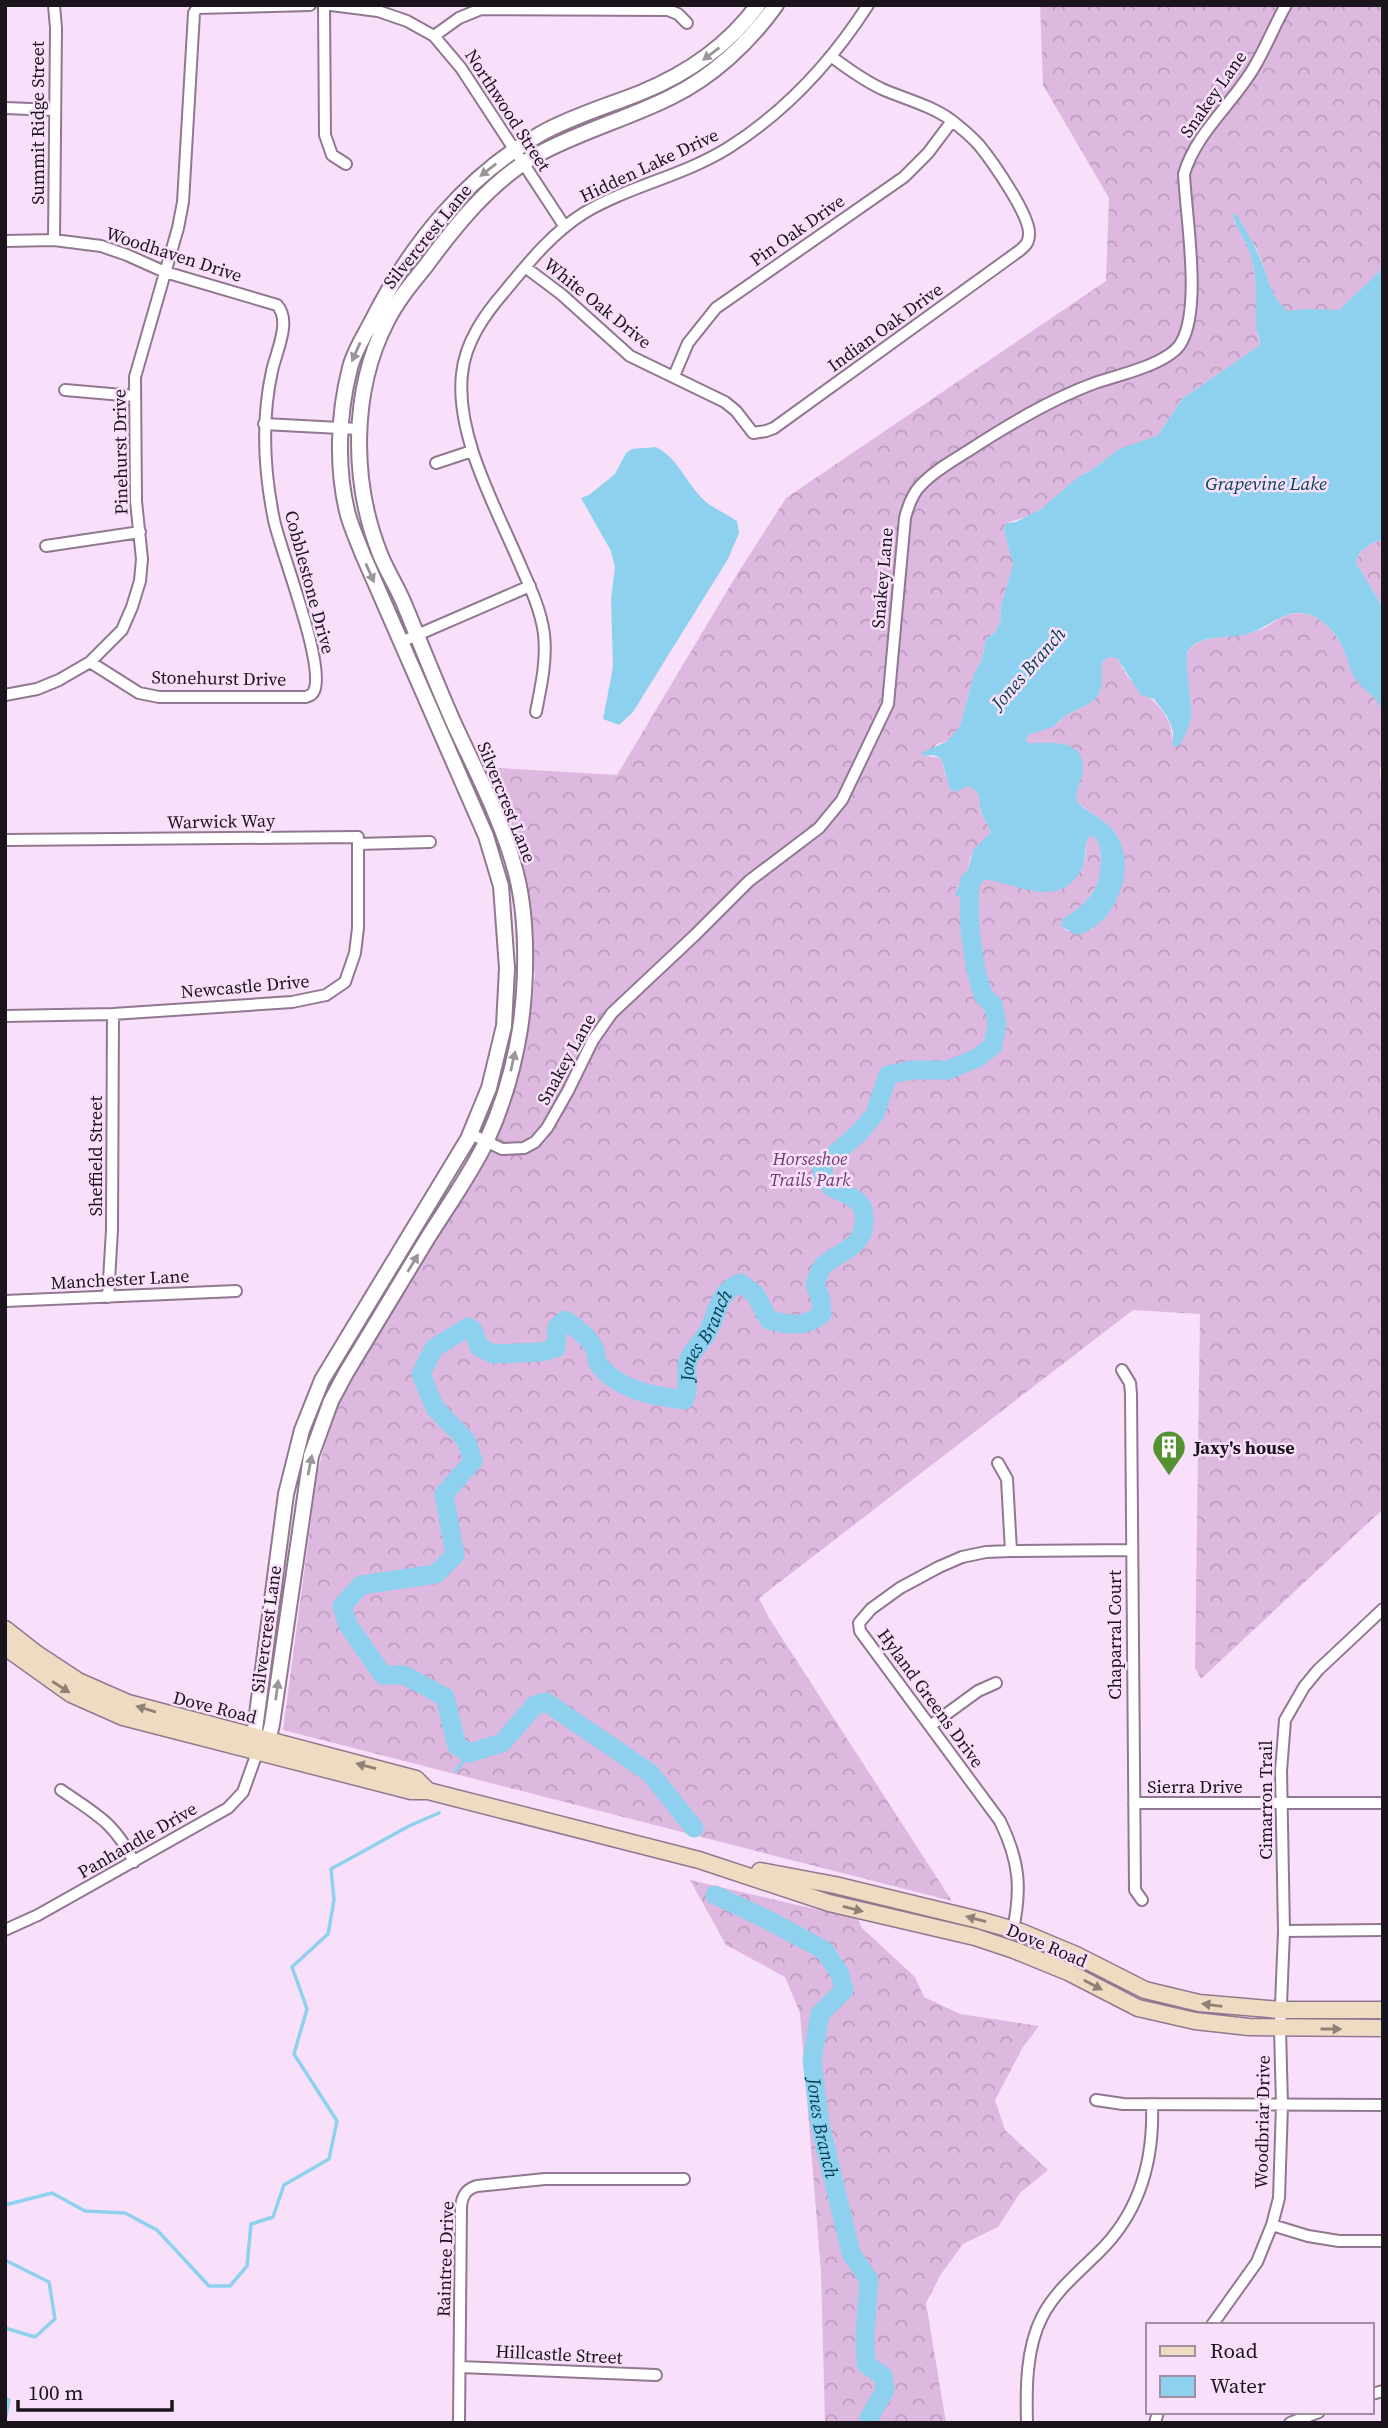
<svg xmlns="http://www.w3.org/2000/svg" width="1388" height="2428" font-family="'Source Serif 4',serif">
  <style>
    .forest { fill: url(#forest-crowns) }
    .water { fill: #8dd1ef }
    .lines { fill: none; stroke-linecap: round; stroke-linejoin: round }
    .stream { stroke: #8dd1ef; stroke-width: 3.5 }
    .river { stroke: #8dd1ef; stroke-width: 19 }
    .minor-casing { stroke: #8f7890; stroke-width: 14 }
    .tertiary-casing { stroke: #8f7890; stroke-width: 18 }
    .secondary-casing { stroke: #8f7890; stroke-width: 19 }
    .minor { stroke: #fff; stroke-width: 10 }
    .tertiary { stroke: #fff; stroke-width: 14 }
    .secondary { stroke: #eedbc1; stroke-width: 16 }
    .oneway { fill: #999599 }
    .oneway2 { fill: #908177 }
    .labels { text-anchor: middle; dominant-baseline: central; stroke-width: 5; stroke-linejoin: round; paint-order: stroke }
    .street-label { font-size: 18px; fill: #1c141d; stroke: #f9e0fa }
    .park-label { font-size: 18px; font-style: italic; fill: #6f3a73; stroke: #f9e0fa }
    .poi-label { font-size: 18px; font-weight: bold; fill: #1c141d; stroke: #f9e0fa; text-anchor: start }
    .water-label { font-size: 19px; font-style: italic; fill: #013f53; stroke: #f9e0fa }
  </style>
  <defs>
    <pattern id="forest-crowns" width="20" height="18" patternUnits="userSpaceOnUse" patternTransform="scale(1.75)"><rect width="20" height="18" fill="#ddb8df"/><path d="M2 6a3 3 0 1 1 6 0M12 15a3 3 0 1 1 6 0" fill="none" stroke="#bd9dbf"/></pattern>
  </defs>
  <rect width="100%" height="100%" fill="#f9e0fa"/>
  <path class="forest" d="M1040,5H1383V268L1339,310L1288,312C1268,296 1267,267 1255,246C1249,236 1241,228 1233,220L1249,249L1253,264L1257,297L1256,325L1260,345L1183,398L1157,436L1106,459L1092,470L1078,477L1051,502L1030,516L1006,523L1004,530L1014,565L1001,606L1000,622L995,632L986,639L982,659L974,674L960,726L954,735L948,741L937,744L925,756L941,758L946,777L960,787L968,786C986,795 976,802 983,816C985,821 989,826 991,832L970,857L968,870L956,890L979,884L983,879L1060,890C1072,881 1081,874 1085,859C1087,851 1085,844 1089,836H1095C1104,850 1102,878 1093,892C1086,903 1074,912 1063,919L1061,925L1067,931L1093,929L1105,824L1077,802L1076,791L1080,781L1038,743H1029L1026,740L1028,735L1057,724L1066,715L1087,705L1102,686V663L1108,657L1117,658C1121,665 1124,672 1129,678C1150,702 1173,708 1173,746C1179,737 1190,724 1191,713C1192,700 1183,658 1189,650C1200,634 1241,637 1259,630C1269,627 1277,618 1287,615C1316,606 1337,631 1347,656C1350,665 1351,672 1356,680C1364,692 1381,696 1383,712C1384,725 1385,743 1383,755C1381,767 1377,774 1383,786V1509L1201,1679L1195,1668L1200,1314L1133,1310L759,1598L769,1618L952,1901L283,1730L317,1475L331,1419L364,1355L483,1162L506,1109L527,1036L535,976L526,886L483,767L617,775L736,576L786,498L1106,281L1109,198L1043,85Z
    M1383,539V607L1356,563C1359,549 1369,544 1383,539Z
    M690,1880L858,1919L862,1928L915,1977L924,1997L960,2014L1039,2026L1023,2047L995,2100L1005,2130L1048,2170L1020,2193L998,2227L963,2244L941,2274L926,2303L946,2423H825L821,2272L800,2013L785,1977L726,1945Z"/>
  <path class="water" d="M1233,213L1236,214C1244,228 1254,243 1260,258C1268,276 1271,299 1288,311L1307,309L1339,310L1383,268V539C1369,544 1359,549 1356,563L1383,607V712C1377,694 1358,689 1351,671C1349,666 1348,660 1346,655C1337,631 1315,606 1287,615C1270,621 1262,631 1243,635C1226,638 1198,635 1188,651C1184,657 1192,702 1191,715C1190,726 1185,735 1180,745L1173,747V731L1167,716L1154,699L1141,695L1117,658L1108,657L1102,663V686L1096,698L1087,705L1066,715L1053,727L1028,735L1026,740L1029,743C1049,743 1084,738 1083,769C1082,781 1075,789 1077,802C1088,813 1106,820 1115,833C1139,866 1115,928 1076,935L1061,926L1063,919C1074,912 1086,903 1093,892C1102,878 1104,850 1095,837L1089,836C1084,846 1087,857 1082,868C1060,912 1017,883 983,879L976,897L955,896L962,878L968,870L973,850L991,832C989,826 985,821 983,816C976,802 986,795 968,786L955,792L950,789L941,758L933,755L925,756L921,753L948,741L960,726L974,674L982,659L986,639L995,632L1000,622L1001,606L1013,565L1004,530L1006,523L1016,522L1041,509L1078,477L1092,470L1119,449L1157,436L1183,398L1260,345C1260,337 1256,332 1256,324C1255,299 1258,279 1250,253C1246,239 1234,228 1233,213Z
    M656,447C678,458 686,483 704,500C713,509 726,513 737,521L739,533L728,559L633,712L619,725L603,719L613,667L611,600L615,567L611,551L581,498L589,495L615,474L626,453L632,449Z"/>
  <g class="lines">
    <path class="stream" d="M456,1771L469,1753
      M5,2205L52,2193L85,2211L125,2213L157,2230L209,2286H230L247,2266L251,2224L273,2217L284,2185L329,2159L337,2121L294,2054L307,2009L292,1967L328,1934L334,1900L331,1869L409,1826L439,1813
      M5,2260L49,2282L55,2319L35,2337L5,2328
      M5,2398L9,2400L5,2420"/>
    <g class="river">
      <path id="s1" d="M694,1828L650,1773L546,1702L535,1705L502,1743L469,1753L457,1746L445,1697L404,1675H383L348,1625L342,1606L361,1585L436,1574L455,1555L444,1494L473,1461L466,1440L435,1408L421,1374L434,1348L468,1327L473,1330L479,1347L493,1354L541,1352L556,1348L557,1327L565,1320C575,1327 587,1335 593,1346C597,1352 595,1361 600,1366C621,1391 654,1396 684,1400C691,1387 684,1373 688,1361C692,1350 701,1343 707,1333C718,1314 717,1292 740,1283L755,1294L769,1320C789,1325 806,1328 822,1314L821,1299L815,1285C817,1279 819,1269 824,1265C838,1252 864,1247 864,1223C864,1217 865,1212 862,1207C848,1186 828,1199 821,1166L859,1133L875,1114L888,1075L912,1070H948L977,1058L993,1046L997,1024L993,1005L983,995L976,971L970,931L969,882L977,874"/>
      <path id="s2" d="M715,1895L766,1919L824,1950L840,1974L844,1990L820,2014L812,2061L820,2124L851,2253L869,2280L865,2337L866,2364L883,2376L885,2390L869,2418V2423"/>
    </g>
    <g class="minor-casing">
      <path id="minor" d="M54,5L56,28L54,240
        M324,5L325,135L332,155L346,164
        M331,5L378,11L407,21L434,36L461,68L565,227
        M434,36L459,18L481,9L668,10L678,14L687,23
        M5,108L55,110
        M5,241L54,240L101,246L127,255L165,272L277,305C292,321 276,352 272,371C261,421 264,471 274,520C281,553 326,665 314,691C312,696 310,695 306,697H159L139,693L90,662
        M525,267L561,294L630,356L725,402L736,411L753,433L766,431L774,428L1019,251C1025,246 1029,243 1029,234C1030,215 992,161 979,145C971,136 960,127 951,120C930,105 905,99 882,89C863,80 848,69 832,57
        M674,376L688,343L716,308L904,177L928,153L952,121
        M65,390L134,396
        M264,424L359,429
        M436,463L472,451
        M46,546L140,532
        M401,642L530,586
        M5,695L37,689L59,680L90,662L122,630L132,607L140,581L142,559L136,501L135,377L178,228L183,202L194,13L197,8L310,5
        M536,712C541,686 547,661 544,634C541,611 531,589 522,569C498,511 455,437 462,374C465,342 485,314 505,291C529,262 552,233 584,213C629,186 683,176 728,148C785,112 832,61 868,5
        M5,840L358,837V928L355,953L345,982L326,995L292,1002L113,1014L5,1016
        M358,844L430,842
        M471,1134L502,1149L524,1148L535,1142L547,1128L568,1091L593,1040L612,1013L695,935L749,881L819,828L842,800L888,704L905,518C908,506 912,494 921,485C934,471 952,461 968,451C1008,425 1051,399 1095,383C1118,375 1169,364 1181,343C1202,308 1186,217 1184,174C1196,132 1235,102 1256,64C1267,45 1275,24 1286,5
        M108,1297L112,1230L113,1014
        M5,1301L236,1291
        M1122,1370L1130,1383L1131,1394L1135,1890L1142,1900
        M998,1463L1007,1479L1011,1551
        M930,1726L978,1691L996,1683
        M61,1790C97,1815 114,1822 134,1862
        M1134,1803H1383
        M5,1930L38,1915L228,1808L243,1792L257,1753
        M1284,1931L1383,1930
        M1012,1934C1022,1890 1020,1862 1000,1821L860,1631L859,1623L871,1609L900,1588L939,1567L962,1557L986,1552L1011,1551L1131,1550
        M1096,2100L1123,2104L1383,2105
        M1272,2225L1308,2236L1339,2241H1383
        M1212,2325L1257,2262L1272,2225L1279,2198L1282,2105L1280,2029L1284,1931L1281,1771L1285,1720L1304,1687L1318,1670L1383,1609
        M460,2367L656,2375
        M1372,2394L1383,2391
        M459,2423L461,2207C462,2196 466,2189 477,2186L545,2179H684
        M1027,2423C1026,2389 1026,2348 1042,2317C1055,2291 1079,2272 1099,2252C1140,2212 1154,2160 1152,2104
        M1155,2423L1158,2412
        M1290,2423L1319,2412"/>
    </g>
    <g class="tertiary-casing">
      <path id="tertiary" d="M255,1745L254,1737L286,1494L302,1430L322,1380L468,1139L489,1088L504,1026L507,968L501,886L486,836L363,555C358,542 352,529 348,515C336,469 338,414 350,368C354,351 365,335 373,319C411,244 467,175 542,133C573,116 607,106 640,93C687,74 727,47 758,5
        M262,1747L268,1741L272,1724L311,1456L331,1401L346,1373C373,1328 400,1284 427,1239C447,1207 471,1174 487,1140C503,1105 514,1067 520,1029C527,982 528,919 516,873C503,823 478,775 456,728C438,688 422,647 405,606C398,588 387,572 380,554C351,481 351,391 387,321C397,301 411,284 425,267C455,226 490,182 535,156C578,132 627,119 671,97C712,77 749,43 776,5"/>
    </g>
    <g class="secondary-casing">
      <path id="secondary" d="M5,1629L37,1654L78,1681L128,1703L416,1779L428,1791
        M5,1647L71,1694L123,1717L411,1791H428L699,1860L829,1903L975,1937L1014,1950L1068,1972L1138,2008L1195,2021L1249,2027L1383,2028
        M760,1871L835,1885L979,1920L1021,1932L1076,1955L1145,1990L1199,2003L1280,2010H1383"/>
    </g>
    <use href="#minor" class="minor"/>
    <use href="#tertiary" class="tertiary"/>
    <use href="#secondary" class="secondary"/>
  </g>
  <defs><path id="oneway-solid" d="M-6-.8H1V-3.2L6.5 0L1 3.2V.8H-6Z" transform="scale(1.75)"/></defs>
  <g class="oneway">
    <use href="#oneway-solid" transform="translate(711 54) rotate(143)"/>
    <use href="#oneway-solid" transform="translate(488 170) rotate(142)"/>
    <use href="#oneway-solid" transform="translate(356 352) rotate(114)"/>
    <use href="#oneway-solid" transform="translate(370 573) rotate(66)"/>
    <use href="#oneway-solid" transform="translate(513 1061) rotate(-77)"/>
    <use href="#oneway-solid" transform="translate(413 1263) rotate(-59)"/>
    <use href="#oneway-solid" transform="translate(310 1465) rotate(-79)"/>
    <use href="#oneway-solid" transform="translate(277 1690) rotate(-82)"/>
  </g>
  <g class="oneway2">
    <use href="#oneway-solid" transform="translate(61 1687) rotate(33)"/>
    <use href="#oneway-solid" transform="translate(146 1709) rotate(-163)"/>
    <use href="#oneway-solid" transform="translate(366 1766) rotate(-165)"/>
    <use href="#oneway-solid" transform="translate(853 1909) rotate(14)"/>
    <use href="#oneway-solid" transform="translate(976 1919) rotate(-165)"/>
    <use href="#oneway-solid" transform="translate(1093 1985) rotate(28)"/>
    <use href="#oneway-solid" transform="translate(1212 2005) rotate(-173)"/>
    <use href="#oneway-solid" transform="translate(1331 2029)"/>
  </g>
  <defs>
    <g id="building-pin" transform="scale(1.75)"><path d="M0 17L-7.5 6A9.5 9.5 0 1 1 7.5 6Z" fill="#539132" stroke="#f9e0fa"/><path d="M-4-6H4V6H1V3H-1V6H-4ZM-2.5-4.3h1.7v1.8h-1.7ZM.8-4.3h1.7v1.8H.8ZM-2.5-1h1.7V.8h-1.7ZM.8-1h1.7V.8H.8Z" fill="#fff"/></g>
  </defs>
  <g fill-rule="evenodd">
    <use href="#building-pin" x="1169" y="1447"/>
  </g>
  <g class="labels">
    <g class="street-label">
      <text transform="translate(1213 94) rotate(-55)">Snakey Lane</text>
      <text transform="translate(508 110) rotate(57)">Northwood Street</text>
      <text transform="translate(37 123) rotate(-90)">Summit Ridge Street</text>
      <text transform="translate(649 165) rotate(-25)">Hidden Lake Drive</text>
      <text transform="translate(797 230) rotate(-35)">Pin Oak Drive</text>
      <text transform="translate(427 236) rotate(-51)">Silvercrest Lane</text>
      <text transform="translate(174 254) rotate(18)">Woodhaven Drive</text>
      <text transform="translate(598 303) rotate(39)">White Oak Drive</text>
      <text transform="translate(885 327) rotate(-36)">Indian Oak Drive</text>
      <text transform="translate(120 452) rotate(-91)">Pinehurst Drive</text>
      <text transform="translate(882 578) rotate(-85)">Snakey Lane</text>
      <text transform="translate(310 582) rotate(75)">Cobblestone Drive</text>
      <text transform="translate(219 678) rotate(1)">Stonehurst Drive</text>
      <text transform="translate(507 802) rotate(68)">Silvercrest Lane</text>
      <text transform="translate(221 821) rotate(-1)">Warwick Way</text>
      <text transform="translate(245 986) rotate(-5)">Newcastle Drive</text>
      <text transform="translate(566 1059) rotate(-61)">Snakey Lane</text>
      <text transform="translate(95 1156) rotate(-90)">Sheffield Street</text>
      <text transform="translate(120 1279) rotate(-3)">Manchester Lane</text>
      <text transform="translate(266 1629) rotate(-82)">Silvercrest Lane</text>
      <text transform="translate(1114 1635) rotate(-90)">Chaparral Court</text>
      <text transform="translate(931 1698) rotate(54)">Hyland Greens Drive</text>
      <text transform="translate(215 1707) rotate(14)">Dove Road</text>
      <text x="1195" y="1786">Sierra Drive</text>
      <text transform="translate(1265 1800) rotate(-90)">Cimarron Trail</text>
      <text transform="translate(137 1840) rotate(-30)">Panhandle Drive</text>
      <text transform="translate(1047 1945) rotate(23)">Dove Road</text>
      <text transform="translate(1262 2122) rotate(-89)">Woodbriar Drive</text>
      <text transform="translate(445 2259) rotate(-88)">Raintree Drive</text>
      <text transform="translate(559 2354) rotate(3)">Hillcastle Street</text>
    </g>
    <g class="park-label">
      <text x="810" y="1158">Horseshoe<tspan x="810" dy="21">Trails Park</tspan></text>
    </g>
    <g class="poi-label">
      <text x="1194" y="1447">Jaxy's house</text>
    </g>
    <g class="water-label">
      <text x="1266" y="483">Grapevine Lake</text>
      <text transform="translate(1028 668) rotate(-49)">Jones Branch</text>
      <text stroke="none"><textPath href="#s1" startOffset="1272">Jones Branch</textPath></text>
      <text stroke="none"><textPath href="#s2" startOffset="317">Jones Branch</textPath></text>
    </g>
  </g>
  <rect width="1388" height="2428" fill="none" stroke="#1c141d" stroke-width="14"/>
  <rect x="1146" y="2323" width="228" height="91" fill="#f9e0fa" stroke="#a18ea2" stroke-width="2"/>
  <rect x="1160" y="2346" width="35" height="10" fill="#eedbc1" stroke="#a18ea2" stroke-width="2"/>
  <text x="1210" y="2358" font-size="21" fill="#1c141d">Road</text>
  <rect x="1160" y="2376" width="35" height="21" fill="#8dd1ef" stroke="#a18ea2" stroke-width="2"/>
  <text x="1210" y="2393" font-size="21" fill="#1c141d">Water</text>
  <path d="M18 2400v10h154v-10" fill="none" stroke="#1c141d" stroke-width="3.5"/>
  <text x="28" y="2400" font-size="21" fill="#1c141d" stroke="#f9e0fa" stroke-width="5" paint-order="stroke">100 m</text>
</svg>
